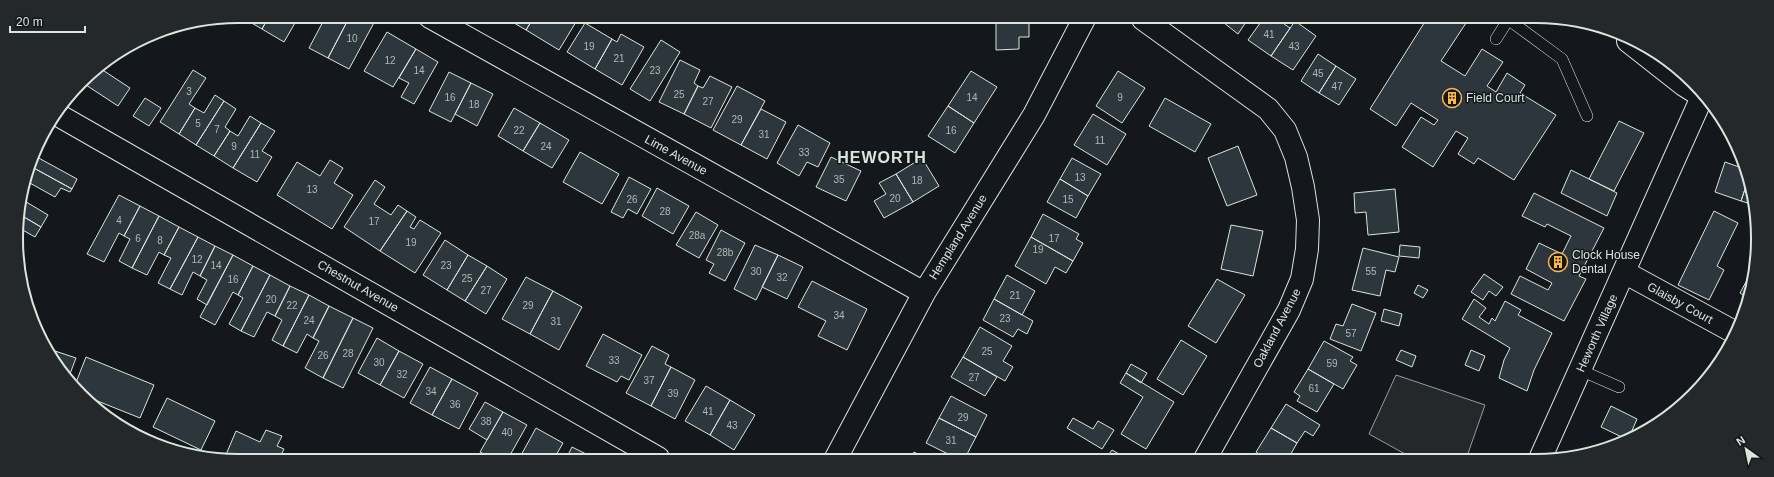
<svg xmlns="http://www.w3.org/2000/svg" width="1774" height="477" font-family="Helvetica,sans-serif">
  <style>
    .parking { fill: #24282b; stroke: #939e99 }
    .building { fill: #2c363c; stroke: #d8e6dc }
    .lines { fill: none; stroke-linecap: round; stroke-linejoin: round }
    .lane-casing { stroke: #d8e6dc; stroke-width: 12 }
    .street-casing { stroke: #d8e6dc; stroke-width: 24 }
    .lane { stroke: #14181c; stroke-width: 11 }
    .street { stroke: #14181c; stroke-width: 22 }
    .labels { text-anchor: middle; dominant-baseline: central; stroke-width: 3; stroke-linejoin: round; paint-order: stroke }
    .number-label { font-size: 10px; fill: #adbab4 }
    .poi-label { font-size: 12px; fill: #d8e6dc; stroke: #14181c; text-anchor: start }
    .street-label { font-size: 12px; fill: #d8e6dc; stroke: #14181c }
    .district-label { font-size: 16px; font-weight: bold; letter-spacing: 1px; fill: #d8e6dc; stroke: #14181c }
    .rim { fill: none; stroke: #d8e6dc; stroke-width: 2 }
  </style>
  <rect width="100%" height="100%" fill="#14181c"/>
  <path class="parking" d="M1396,375L1485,405L1466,459H1414L1369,434Z"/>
  <path class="building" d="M244,16H269L262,29L243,18Z
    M269,16H299L284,42L262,29Z
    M326,16H350L328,58L309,48Z
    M350,16H371L376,19L349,69L328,58Z
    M504,17H534L526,30Z
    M534,17H579L559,50L526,30Z
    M996,18H1029V37H1019V49L996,50Z
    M1219,19H1248L1238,34Z
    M1263,19H1277L1290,28L1271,56L1248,40Z
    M1426,20H1468L1441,61L1465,76L1482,49L1503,62L1487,86L1496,92L1507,73L1525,85L1520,93L1556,115L1514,180L1478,158L1474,164L1458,154L1468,138L1456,131L1433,167L1402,147L1421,117L1434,125L1438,120L1411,103L1396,126L1370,109Z
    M1295,21L1316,36L1293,70L1271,56Z
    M585,23L612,39L595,69L567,52Z
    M387,32L416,49L393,87L364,71Z
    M621,34L644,47L622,85L595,69L612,39L617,42Z
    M661,40L680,52L650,101L630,89Z
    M416,49L438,62L414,104L401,97L409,83L399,78Z
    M1318,54L1336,66L1319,93L1301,81Z
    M114,57L109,66L105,63Z
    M680,60L700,70L694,83L698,86L684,114L659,102Z
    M1336,66L1356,79L1339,105L1319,93Z
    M98,67L130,88L118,106L83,83L92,71Z
    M193,70L206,78L189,104L195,108L179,134L160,122Z
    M971,71L997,87L974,123L948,106Z
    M1118,71L1145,88L1122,123L1096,106Z
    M449,72L471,83L451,122L429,111Z
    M710,76L732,87L711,128L684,114L698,86L703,88Z
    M471,83L493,94L477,126L455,114Z
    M737,86L765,101L741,145L713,130Z
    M215,95L224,101L196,145L179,134L195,108L204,113Z
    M145,98L161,108L149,126L133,116Z
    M1165,98L1211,124L1195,152L1149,126Z
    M224,101L236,109L225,127L230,131L214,156L196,145Z
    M948,106L974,123L955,153L928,136Z
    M514,108L540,123L523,151L498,136Z
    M761,109L786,122L767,159L741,145Z
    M1093,114L1126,134L1107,165L1074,145Z
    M250,116L261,123L233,168L214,156L230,131L238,136Z
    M1619,121L1644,133L1614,191L1589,179Z
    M261,123L275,131L262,151L272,157L257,182L233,168Z
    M540,123L569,140L552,168L523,151Z
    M798,125L830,143L818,167L807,162L799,176L777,163Z
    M1238,146L1257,195L1227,206L1208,158Z
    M580,152L619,174L602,204L563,182Z
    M35,156L77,179L72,189L32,167Z
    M831,157L861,171L846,201L816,187Z
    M922,158L939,186L913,202L896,174Z
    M1072,158L1101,174L1088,196L1060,179Z
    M330,160L343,168L334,183L353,195L332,229L277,195L297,162L320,176Z
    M1725,162L1742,168L1748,180L1741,201L1715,192Z
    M32,167L72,189L70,192L61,188L55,197L28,182Z
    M1571,170L1617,193L1607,216L1561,193Z
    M896,174L913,202L884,218L874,201L886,194L879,183Z
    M629,177L651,189L637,214L628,209L623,218L611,212Z
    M1060,179L1088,196L1076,218L1047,202Z
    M375,180L385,187L374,204L391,215L398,205L407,211L380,251L344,227Z
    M1748,180L1754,195V205L1741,201Z
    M657,188L689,206L673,234L642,216Z
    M1395,189L1399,232L1368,235L1366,212L1355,213L1354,193Z
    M1534,193L1604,228L1579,276L1586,279L1564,321L1511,294L1520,276L1548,290L1552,283L1526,269L1539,243L1562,254L1571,236L1547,224L1545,227L1522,216Z
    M119,195L140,206L124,236L119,233L104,262L87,254Z
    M23,200L48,215L41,227L19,214Z
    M140,206L159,216L132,268L119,261L130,239L124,236Z
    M407,211L416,217L410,227L414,229L420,220L441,233L415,273L380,251Z
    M1714,211L1738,223L1717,266L1724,270L1709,300L1678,285Z
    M696,212L718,225L699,258L676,245Z
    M19,214L41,227L35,237L21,229L18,234L16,224Z
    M1043,214L1079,234L1076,239L1083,243L1073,261L1031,237Z
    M159,216L179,227L164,255L159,252L147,275L132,268Z
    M1231,225L1263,231L1253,276L1221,269Z
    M179,227L198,237L170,289L158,283L171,258L164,255Z
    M721,230L745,243L725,281L709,273L714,264L706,260Z
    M198,237L215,246L200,276L193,272L182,295L170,289Z
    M1031,237L1073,261L1066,273L1055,267L1046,284L1015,266Z
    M445,240L468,255L447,290L423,275Z
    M755,245L778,255L756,300L734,289Z
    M1400,245L1420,247L1419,258L1399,256Z
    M215,246L233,255L207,305L197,299L207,280L200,276Z
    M1363,248L1399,257L1395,272L1386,270L1380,296L1352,290Z
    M233,255L253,266L238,295L233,292L215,325L200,317Z
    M468,255L487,266L465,301L447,290Z
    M778,255L803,267L787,299L762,287Z
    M253,266L270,275L241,331L229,324L243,298L238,295Z
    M487,266L507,279L486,314L465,301Z
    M1754,267V282L1748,298L1740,293Z
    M1484,274L1503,287L1496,296L1489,291L1483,300L1471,292Z
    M270,275L290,286L275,316L267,312L254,337L241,331Z
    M1007,275L1035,291L1022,315L994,299Z
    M526,277L553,291L530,334L502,319Z
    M1217,279L1245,295L1216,343L1188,326Z
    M812,281L867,309L847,350L818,336L826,321L798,307Z
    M1418,285L1428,290L1423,298L1414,293Z
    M290,286L309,295L283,346L272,340L282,320L275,316Z
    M553,291L582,307L559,350L530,334Z
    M309,295L329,306L313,338L307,334L297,353L283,346Z
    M994,299L1033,321L1027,334L1018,329L1013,337L983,320Z
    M1474,299L1486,308L1479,317L1489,324L1492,318L1495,321L1505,301L1521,310L1518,315L1552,333L1534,370L1527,391L1499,378L1504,360L1510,348L1462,319Z
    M1352,304L1376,313L1361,351L1330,339L1336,324L1343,326Z
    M329,306L353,318L323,378L305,368L319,341L313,338Z
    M1384,309L1402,314L1399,326L1381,321Z
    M353,318L373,328L343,388L323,378Z
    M980,327L1012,346L1003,361L1013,367L1005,381L963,357Z
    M603,334L642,355L629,380L621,376L617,382L586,366Z
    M377,338L399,351L380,385L358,373Z
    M1181,340L1207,356L1183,395L1157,379Z
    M1324,341L1353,357L1350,361L1357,365L1343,389L1308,369Z
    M652,346L669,355L665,364L671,367L651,406L626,393Z
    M49,349L76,358L68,379L62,374Z
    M1401,350L1416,356L1412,367L1396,360Z
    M1471,350L1485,356L1479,371L1465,365Z
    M399,351L423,364L404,398L380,385Z
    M86,357L154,385L140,418L90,398L75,385Z
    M963,357L997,377L985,396L951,377Z
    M1131,364L1147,373L1141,383L1126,373Z
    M430,367L452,379L432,415L410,403Z
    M671,367L695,380L675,419L651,406Z
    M1308,369L1334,384L1317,412L1297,401L1300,396L1294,392Z
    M1126,373L1174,402L1146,449L1121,434L1143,397L1120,383Z
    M452,379L478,393L459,429L432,415Z
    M706,386L730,400L710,435L685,421Z
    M951,396L987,415L976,437L939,418Z
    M167,398L215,421L201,450L153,427Z
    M730,400L755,415L734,450L710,435Z
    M485,402L503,412L487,440L469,429Z
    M1286,404L1320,425L1313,436L1305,431L1297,443L1271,428Z
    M1611,406L1637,419L1628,440L1601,427Z
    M503,412L527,425L509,457H490L480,452Z
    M939,418L976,437L965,458H956L926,443Z
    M1073,418L1093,429L1098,421L1114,430L1102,449L1067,428Z
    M536,428L563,443L555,457H520Z
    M1271,428L1297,443L1288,459H1267L1256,452Z
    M266,430L282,436L277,446L284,449L280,457H225L236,431L260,442Z
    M572,447L592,457H567Z
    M1592,447L1597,449L1589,452Z
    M1112,450L1126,458H1106Z
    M914,452L925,458H911Z"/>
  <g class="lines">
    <g class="lane-casing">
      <path id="lane" d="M1509,20L1562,59L1587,116
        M1496,39L1508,20
        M1580,370L1619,387"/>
    </g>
    <g class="street-casing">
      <path id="street" d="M430,17L924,293
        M1143,19L1268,109L1285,130L1296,157L1303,187L1308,220L1307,249L1302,279L1289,310L1205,459
        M1628,41L1684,85L1703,97
        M58,115L658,458
        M1624,272L1736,333
        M836,458L924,293L1034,115L1084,19
        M1540,459L1702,97"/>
    </g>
    <use href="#lane" class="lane"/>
    <use href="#street" class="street"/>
  </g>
  <defs>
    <g id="building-ring" transform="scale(1)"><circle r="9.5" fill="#14181c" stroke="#ffb74d" stroke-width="1.5"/><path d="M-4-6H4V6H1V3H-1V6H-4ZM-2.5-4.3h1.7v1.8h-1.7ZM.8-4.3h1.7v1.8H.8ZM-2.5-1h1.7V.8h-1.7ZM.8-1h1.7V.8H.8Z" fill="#ffb74d"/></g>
  </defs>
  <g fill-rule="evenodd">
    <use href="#building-ring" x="1452" y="98"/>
    <use href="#building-ring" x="1558" y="262"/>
  </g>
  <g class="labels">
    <g class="number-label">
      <text x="1269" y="34">41</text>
      <text x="352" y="38">10</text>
      <text x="589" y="46">19</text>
      <text x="1294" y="46">43</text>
      <text x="619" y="58">21</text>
      <text x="390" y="60">12</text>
      <text x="419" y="70">14</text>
      <text x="655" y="70">23</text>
      <text x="1318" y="73">45</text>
      <text x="1337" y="86">47</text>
      <text x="189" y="91">3</text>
      <text x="679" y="94">25</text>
      <text x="450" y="97">16</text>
      <text x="972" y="97">14</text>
      <text x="1120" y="97">9</text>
      <text x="708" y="101">27</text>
      <text x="474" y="104">18</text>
      <text x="737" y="119">29</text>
      <text x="198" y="123">5</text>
      <text x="217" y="129">7</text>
      <text x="519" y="130">22</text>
      <text x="951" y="130">16</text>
      <text x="764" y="134">31</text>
      <text x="1100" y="140">11</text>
      <text x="234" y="146">9</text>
      <text x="546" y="146">24</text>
      <text x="804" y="152">33</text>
      <text x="255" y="154">11</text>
      <text x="1080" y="177">13</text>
      <text x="839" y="179">35</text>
      <text x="917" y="180">18</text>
      <text x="312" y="189">13</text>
      <text x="895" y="198">20</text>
      <text x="632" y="199">26</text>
      <text x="1068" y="199">15</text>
      <text x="665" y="211">28</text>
      <text x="119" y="220">4</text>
      <text x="374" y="221">17</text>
      <text x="697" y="235">28a</text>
      <text x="138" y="238">6</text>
      <text x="1054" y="238">17</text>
      <text x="160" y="240">8</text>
      <text x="411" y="242">19</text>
      <text x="1038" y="249">19</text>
      <text x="725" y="252">28b</text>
      <text x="197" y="259">12</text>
      <text x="216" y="265">14</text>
      <text x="446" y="265">23</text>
      <text x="756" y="271">30</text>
      <text x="1371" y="271">55</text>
      <text x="782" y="277">32</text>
      <text x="467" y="278">25</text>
      <text x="233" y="279">16</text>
      <text x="486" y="290">27</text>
      <text x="1015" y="295">21</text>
      <text x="271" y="299">20</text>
      <text x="292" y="305">22</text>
      <text x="528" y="305">29</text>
      <text x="839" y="315">34</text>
      <text x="1005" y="318">23</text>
      <text x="309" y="320">24</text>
      <text x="556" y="321">31</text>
      <text x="1351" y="333">57</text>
      <text x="987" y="351">25</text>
      <text x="348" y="353">28</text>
      <text x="323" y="355">26</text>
      <text x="614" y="360">33</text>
      <text x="379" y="362">30</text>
      <text x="1332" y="363">59</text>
      <text x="402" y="374">32</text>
      <text x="974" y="377">27</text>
      <text x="649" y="380">37</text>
      <text x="1314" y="388">61</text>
      <text x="431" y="391">34</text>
      <text x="673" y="393">39</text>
      <text x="455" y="404">36</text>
      <text x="708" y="411">41</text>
      <text x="963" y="417">29</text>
      <text x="486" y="421">38</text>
      <text x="732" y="425">43</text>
      <text x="507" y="432">40</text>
      <text x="951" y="440">31</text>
    </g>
    <g class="poi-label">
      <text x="1466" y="98">Field Court</text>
      <text x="1572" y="255">Clock House<tspan x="1572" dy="14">Dental</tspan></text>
    </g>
    <g class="street-label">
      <text transform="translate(676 155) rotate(29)">Lime Avenue</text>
      <text transform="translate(958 237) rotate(-58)">Hempland Avenue</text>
      <text transform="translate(358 286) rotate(30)">Chestnut Avenue</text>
      <text transform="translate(1680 303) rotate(29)">Glaisby Court</text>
      <text transform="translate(1277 328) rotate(-62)">Oakland Avenue</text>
      <text transform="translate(1597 333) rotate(-66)">Heworth Village</text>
    </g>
    <g class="district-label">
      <text x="882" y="157">HEWORTH</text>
    </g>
  </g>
  <path d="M0 0H1774V477H0ZM238 23H1536A215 215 0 0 1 1751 238V239A215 215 0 0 1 1536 454H238A215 215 0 0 1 23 239V238A215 215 0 0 1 238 23Z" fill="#24282b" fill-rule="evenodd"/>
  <path class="rim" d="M238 23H1536A215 215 0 0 1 1751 238V239A215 215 0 0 1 1536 454H238A215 215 0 0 1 23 239V238A215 215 0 0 1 238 23Z"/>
  <g transform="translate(1746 449) rotate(327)" stroke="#14181c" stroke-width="3" paint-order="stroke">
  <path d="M0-3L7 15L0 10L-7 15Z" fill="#d8e6dc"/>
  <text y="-6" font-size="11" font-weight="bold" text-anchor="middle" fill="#d8e6dc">N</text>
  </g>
  <path d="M10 26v6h75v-6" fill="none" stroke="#d8e6dc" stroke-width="2"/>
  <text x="16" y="26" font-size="12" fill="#d8e6dc" stroke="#14181c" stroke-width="3" paint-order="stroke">20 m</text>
</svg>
